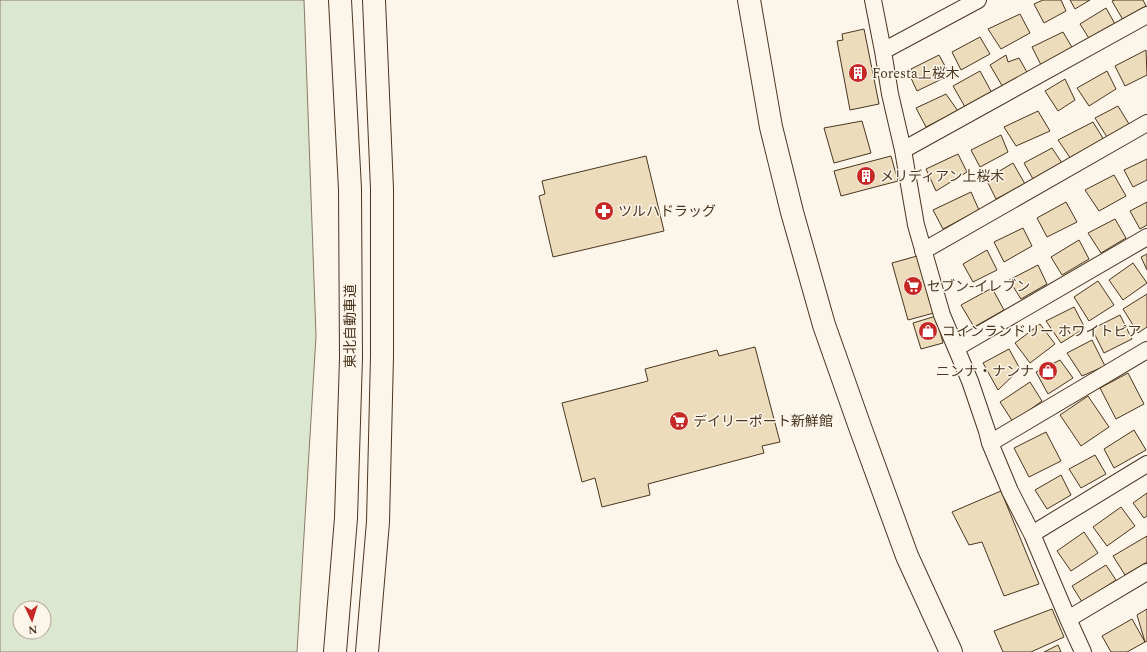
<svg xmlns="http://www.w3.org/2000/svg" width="1147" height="652" font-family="Spectral,'Noto Sans JP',serif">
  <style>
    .green { fill: #dce7d0; stroke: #887966; fill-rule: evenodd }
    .building { fill: #ecdcbc; stroke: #4a3520 }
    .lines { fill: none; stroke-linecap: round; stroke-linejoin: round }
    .street-casing { stroke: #4a3520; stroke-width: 18 }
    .secondary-casing { stroke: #4a3520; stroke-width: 24 }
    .highway-casing { stroke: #4a3520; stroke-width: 24 }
    .street { stroke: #fbf6e9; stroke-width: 16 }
    .secondary { stroke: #fbf6e9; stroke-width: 22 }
    .highway { stroke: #fbf6e9; stroke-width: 22 }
    .labels { text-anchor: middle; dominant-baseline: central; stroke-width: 3; stroke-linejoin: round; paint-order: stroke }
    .poi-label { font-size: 14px; fill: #4a3520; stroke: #fbf6e9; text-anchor: start }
    .street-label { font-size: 14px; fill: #4a3520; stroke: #fbf6e9 }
  </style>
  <rect width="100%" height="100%" fill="#fbf6e9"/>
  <path class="green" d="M0,0H304L316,336L297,652H0ZM20,608H44V632H20Z"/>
  <path class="building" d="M1043,0H1061L1066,11L1044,23L1034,4Z
    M1070,0H1090L1075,9Z
    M1115,0H1143L1146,6L1123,20L1112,1Z
    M1106,8L1115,24L1090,40L1080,24Z
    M1020,14L1030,33L1001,49L988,29Z
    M864,29L879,104L850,110L837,41L843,40L842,34Z
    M1063,32L1073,49L1041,65L1032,47Z
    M980,37L990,54L961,70L952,52Z
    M1146,50L1147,75L1125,86L1115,66Z
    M939,55L950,75L917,91L911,78L915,77L911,69Z
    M1006,55L1008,62L1019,58L1028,74L1004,89L990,65Z
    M980,71L992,93L965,107L953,86Z
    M1107,71L1116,89L1089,106L1077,88Z
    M1065,79L1075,100L1058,111L1045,91Z
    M946,94L958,111L926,127L916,108Z
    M1118,106L1129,124L1107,137L1095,118Z
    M1038,111L1050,131L1016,146L1004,127Z
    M862,121L871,153L834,163L824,128Z
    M1093,122L1104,140L1071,159L1058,140Z
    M1001,135L1008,152L980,167L971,150Z
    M1052,148L1062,163L1033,179L1024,163Z
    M958,154L967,172L936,191L926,169Z
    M646,156L664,231L553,257L539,196L545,194L542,181Z
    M891,156L898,181L841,196L834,171Z
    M1147,159V180L1133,187L1124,170Z
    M1013,163L1025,184L996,199L986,179Z
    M1114,175L1126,196L1099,211L1085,190Z
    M971,192L979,210L943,229L933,210Z
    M1066,202L1077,222L1047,237L1037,218Z
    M1147,202V225L1140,229L1130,211Z
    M1115,219L1126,238L1101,253L1088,233Z
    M1023,228L1032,246L1004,262L994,242Z
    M1079,240L1089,259L1062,275L1051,257Z
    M987,250L997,270L973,282L963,264Z
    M1147,254V270L1141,257Z
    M917,256L934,313L908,320L892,263Z
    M1133,263L1147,283L1123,300L1109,280Z
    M1038,265L1047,284L1021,299L1009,280Z
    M1098,281L1114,305L1089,321L1074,297Z
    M992,288L1004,310L974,327L961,305Z
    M1147,294V327L1138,333L1123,309Z
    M1074,307L1085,328L1061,343L1046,321Z
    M1120,315L1132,339L1104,353L1092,329Z
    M936,316L943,343L921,349L913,323Z
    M1040,324L1055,344L1030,363L1015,343Z
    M1092,340L1105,366L1082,376L1067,353Z
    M755,347L780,442L762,446L764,453L648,484L650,495L602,507L595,478L582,482L562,403L648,381L645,369L717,350L719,356Z
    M1009,349L1020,369L998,390L983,363Z
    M1060,360L1073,378L1048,394L1036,372Z
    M1128,373L1144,404L1116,419L1100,388Z
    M1030,382L1042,401L1013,422L1000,402Z
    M1088,396L1109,427L1081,446L1060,415Z
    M1134,430L1146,450L1114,468L1104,449Z
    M1046,432L1061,461L1029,477L1014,448Z
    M1095,455L1106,474L1081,488L1069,469Z
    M1061,475L1071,495L1047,509L1035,490Z
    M1001,491L1039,584L1004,596L982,542L969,545L952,512Z
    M1147,493V516L1144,518L1133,503Z
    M1121,507L1135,526L1107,546L1093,527Z
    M1084,532L1098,553L1071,571L1057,551Z
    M1147,536V562L1125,575L1113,556Z
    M1106,565L1116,580L1082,602L1072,586Z
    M1052,609L1064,637L1031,652H1003L994,631Z
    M1147,609V641L1145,642L1137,615Z
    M1132,619L1145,642L1127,652H1111L1102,636Z
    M1058,645L1061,652H1044Z"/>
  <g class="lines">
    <g class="street-casing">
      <path id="street" d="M873,0L883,51L890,94L903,150L916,225L942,315L970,381L987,431L990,443L1010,491L1032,534L1068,619L1083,652
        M883,51L978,0
        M903,150L1147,15
        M923,251L1147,123
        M956,348L1147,237
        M990,443L1147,350
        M1032,534L1147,464
        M1068,619L1147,572"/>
    </g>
    <g class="secondary-casing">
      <path id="secondary" d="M749,0L771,127L792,212L824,325L860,427L907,556L951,652"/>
    </g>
    <g class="highway-casing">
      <path id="highway" d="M335,652L346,518L351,358L350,189L340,0
        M367,652L378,522L382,356V189L374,0"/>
    </g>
    <use href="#street" class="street"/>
    <use href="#secondary" class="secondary"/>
    <use href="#highway" class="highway"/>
  </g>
  <defs>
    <g id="building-disc" transform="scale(1)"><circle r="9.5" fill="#c62828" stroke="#fbf6e9"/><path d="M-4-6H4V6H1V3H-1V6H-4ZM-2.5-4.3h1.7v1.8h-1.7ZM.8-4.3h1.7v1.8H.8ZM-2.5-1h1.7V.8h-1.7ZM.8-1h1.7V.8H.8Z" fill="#fff"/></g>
    <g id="pharmacy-disc" transform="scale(1)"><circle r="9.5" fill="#c62828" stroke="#fbf6e9"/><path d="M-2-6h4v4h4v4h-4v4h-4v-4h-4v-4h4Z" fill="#fff"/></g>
    <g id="supermarket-disc" transform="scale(1)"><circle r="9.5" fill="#c62828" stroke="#fbf6e9"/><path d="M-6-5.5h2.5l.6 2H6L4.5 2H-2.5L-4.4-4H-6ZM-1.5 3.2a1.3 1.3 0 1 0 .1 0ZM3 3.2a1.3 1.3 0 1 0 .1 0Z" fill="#fff"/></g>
    <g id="shop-disc" transform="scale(1)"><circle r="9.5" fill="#c62828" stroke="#fbf6e9"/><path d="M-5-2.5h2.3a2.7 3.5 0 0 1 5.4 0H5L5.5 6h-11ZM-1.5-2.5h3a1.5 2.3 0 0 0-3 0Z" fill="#fff"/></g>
  </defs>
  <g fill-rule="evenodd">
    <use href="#building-disc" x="858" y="73"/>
    <use href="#building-disc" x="866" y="176"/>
    <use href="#pharmacy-disc" x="604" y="211"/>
    <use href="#supermarket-disc" x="913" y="286"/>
    <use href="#shop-disc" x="928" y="331"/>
    <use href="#shop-disc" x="1048" y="371"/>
    <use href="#supermarket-disc" x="679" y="421"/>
  </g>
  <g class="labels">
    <g class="poi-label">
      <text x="872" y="73">Foresta上桜木</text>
      <text x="880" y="176">メリディアン上桜木</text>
      <text x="618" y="211">ツルハドラッグ</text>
      <text x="927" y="286">セブン-イレブン</text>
      <text x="942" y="331">コインランドリー ホワイトピア</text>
      <text x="1034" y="371" text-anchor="end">ニンナ・ナンナ</text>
      <text x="693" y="421">デイリーポート新鮮館</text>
    </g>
    <g class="street-label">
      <text transform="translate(350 326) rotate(-90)">東北自動車道</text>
    </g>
  </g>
  <g transform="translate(32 620) rotate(176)"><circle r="19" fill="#fbf6e9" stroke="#b4a999"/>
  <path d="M0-3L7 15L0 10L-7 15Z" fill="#c62828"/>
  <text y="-6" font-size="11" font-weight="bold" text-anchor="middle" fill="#4a3520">N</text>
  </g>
</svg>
